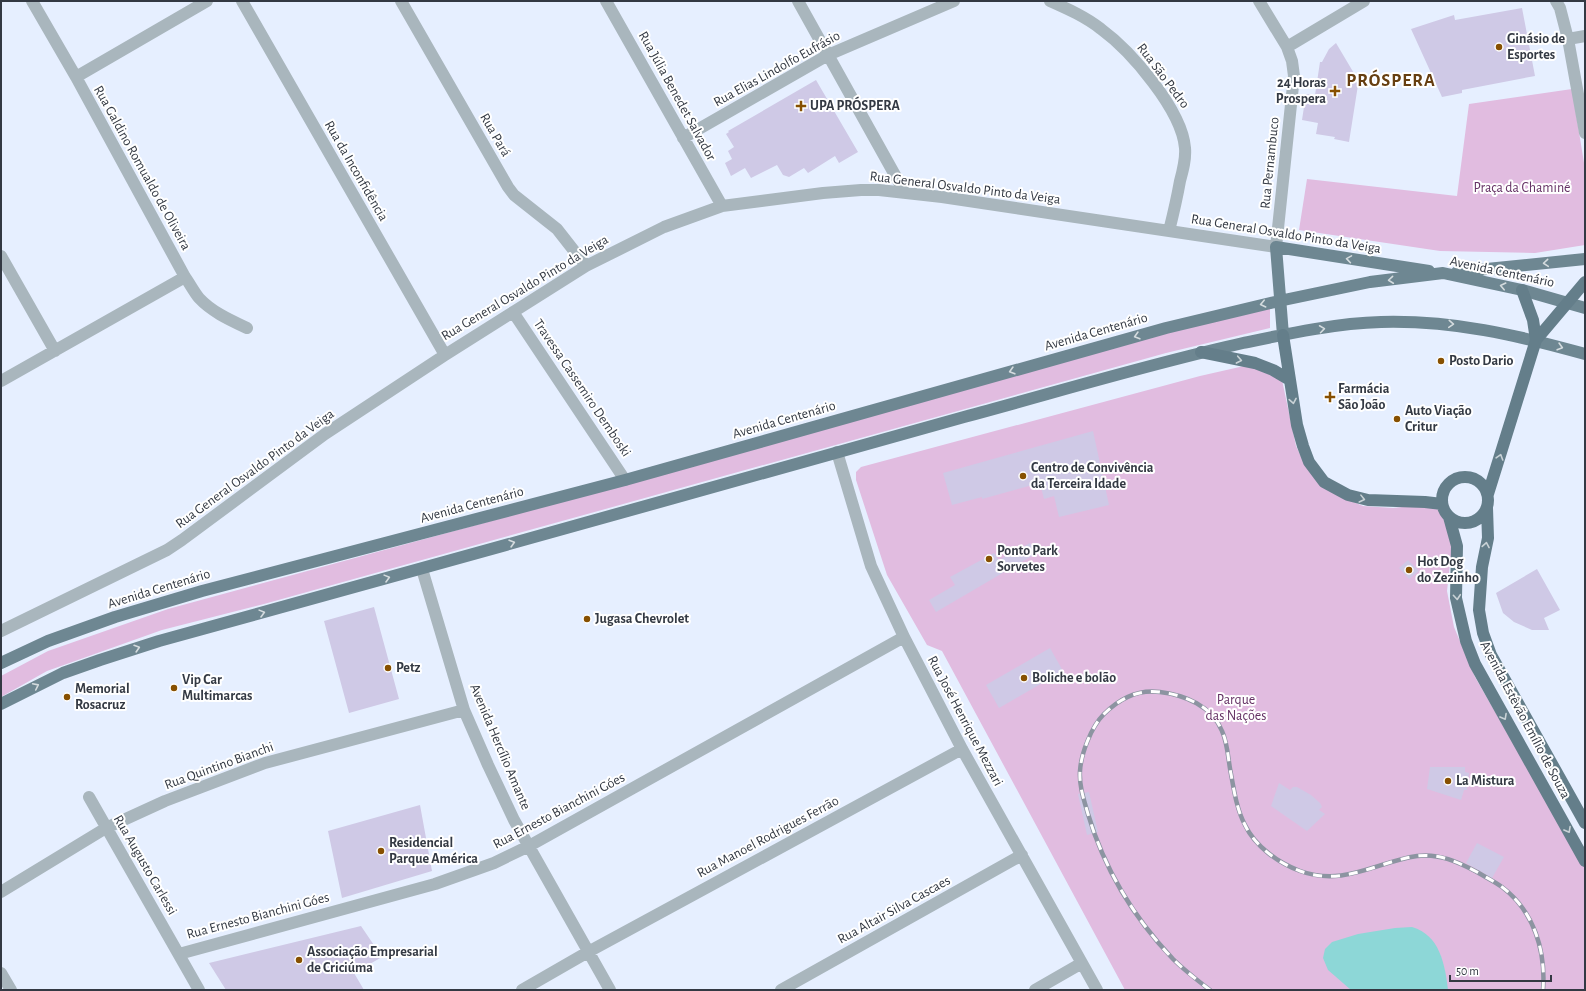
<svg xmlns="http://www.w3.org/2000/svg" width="1586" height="991" font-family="'Alegreya Sans',sans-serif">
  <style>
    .green { fill: #e1bce0 }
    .water { fill: #8dd7d7 }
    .building { fill: #cfc9e6 }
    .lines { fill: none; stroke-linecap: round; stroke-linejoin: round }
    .minor { stroke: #a9b6bd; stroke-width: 12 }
    .primary { stroke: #6e8792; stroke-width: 12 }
    .trunk { stroke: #647e8a; stroke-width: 12 }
    .rail-casing { stroke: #8c94a1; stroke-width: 4.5 }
    .rail { stroke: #fff; stroke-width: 3; stroke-dasharray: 9; stroke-linecap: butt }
    .oneway { stroke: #d4dbde }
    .oneway2 { stroke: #c9d2d6 }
    .poi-dot { fill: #875001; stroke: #fff; stroke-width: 1.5 }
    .labels { text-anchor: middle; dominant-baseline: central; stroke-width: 4; stroke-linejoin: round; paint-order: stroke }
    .poi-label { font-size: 14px; font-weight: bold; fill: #333943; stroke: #fff; text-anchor: start }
    .street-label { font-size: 14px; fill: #333943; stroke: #fff }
    .park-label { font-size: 14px; fill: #653265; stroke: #fff }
    .district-label { font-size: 18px; font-weight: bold; letter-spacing: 1px; fill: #663f11; stroke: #fff }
  </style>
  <rect width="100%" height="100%" fill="#e6efff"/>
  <path class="green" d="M1572,89L1585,169V245L1535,253L1440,251L1299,230L1307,179L1457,196L1469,104Z
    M1270,307V328L1166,353L264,604L162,630L47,671L1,697V676L48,651L168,609L531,510L1170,330Z
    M1244,366H1259L1282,380L1296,446L1305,465L1338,495L1363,506L1393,508L1421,505L1436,508L1447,517L1452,546L1447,591L1454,627L1475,677L1585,868V990H1125L942,651L927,645L887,575L856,480V472L861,467L1200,376Z"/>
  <path class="water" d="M1412,927C1440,935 1445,965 1448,990H1351L1328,970L1323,958L1325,949L1332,942L1358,934L1395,928Z"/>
  <path class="building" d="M1522,8L1535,76L1462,90V93L1442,97L1411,29L1454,15L1455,20Z
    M1336,43L1355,75L1353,76L1358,85L1349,142L1334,139L1335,137L1316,134L1318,123L1302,120L1306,94L1315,95L1320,62H1322L1329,49Z
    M816,80L858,152L839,163L835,156L808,173L804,168L789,177L783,175L777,165L751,178L745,168L731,176L725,163L732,159L728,151L734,147L726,134L729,132L728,131Z
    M1093,431L1109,505L1059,517L1054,496L1044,499L1040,483L982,499V497L952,505L943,473Z
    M1030,543L1037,553L936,612L929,600L955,585L950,577L994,553L999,560Z
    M1408,560L1419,571L1409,579L1399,568Z
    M1537,569L1560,610L1544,618L1549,630H1532L1514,622L1503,613L1496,593Z
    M374,607L399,699L349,713L324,621Z
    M1050,648L1063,671L999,708L986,685Z
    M1430,767H1465V772L1469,773L1467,790H1464L1461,800L1427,789Z
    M1279,783L1290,790L1293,787H1297L1311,795L1320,803L1322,807L1319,810L1325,814L1307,831L1271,806Z
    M1089,792L1098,832L1087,835L1078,794Z
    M420,805L432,871L342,898L328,831Z
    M1477,843L1504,857L1492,878L1466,863Z
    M361,926L382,957L354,973L364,990H226L209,963Z"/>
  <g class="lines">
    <path class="minor" d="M32,1L76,77L185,277C190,284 194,292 199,298C212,312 230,320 247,328
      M242,1L445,355
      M401,1L508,187L514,195L557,229L586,266
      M606,1L722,206
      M798,1L905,193
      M1050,1C1068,9 1086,17 1101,29C1131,51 1182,110 1185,148C1186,159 1183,170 1180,181C1177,198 1173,215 1169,231
      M1259,1L1287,47
      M1556,1L1560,8L1568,39L1585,133
      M1568,39L1585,36
      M76,77L207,1
      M683,138L828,55L954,1
      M1,256L55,351
      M513,312L625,480
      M1,381L185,277
      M837,452L871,566L904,637L962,749L1097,990
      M422,569L464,710L488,765L514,820L610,990
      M1,631L167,550L182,540L325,434L445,355L586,266L664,227L722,206L823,193L861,190H879L942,197L1276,247L1294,76L1292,61L1287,47L1364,1
      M89,797L199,990
      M1,892L106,828L165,801L265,763L464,710
      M179,954L435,884L494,863L529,846L904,637
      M1,973L11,990
      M522,990L588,952L962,749
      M781,990L1022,855
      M1035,990L1082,963"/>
    <path class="primary" d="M1457,272L1585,259
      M1283,335L1276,247L1429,271
      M1,663L48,641L115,617L202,591L625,480L1166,328L1279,301L1370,282L1443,273L1522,290L1585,308
      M1,704L63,673L100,660L159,641C428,568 695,491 964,417C1057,392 1149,364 1243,343C1286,334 1337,323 1381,322C1452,320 1517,335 1585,354"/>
    <path class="trunk" d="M1522,290L1533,320L1536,340
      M1283,335L1297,425L1303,446L1309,462L1324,482L1348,495L1368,500L1425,502L1442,504
      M1201,352L1255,363L1273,370L1290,380
      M1442 500a23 23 0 1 1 46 0a23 23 0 1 1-46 0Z
      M1488,494L1536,340L1585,282
      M1487,508L1488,538L1482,567L1479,610L1483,633L1491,655L1585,823
      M1449,517L1457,546L1456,598L1466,641L1475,664L1585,861"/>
    <g class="rail-casing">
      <path id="rail" d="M1210,990C1197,980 1184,970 1173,959C1134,918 1104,868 1088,814C1084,800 1079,786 1080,771C1081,754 1091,727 1104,714C1119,699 1138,689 1160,692C1185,695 1212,706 1222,731C1228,744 1228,760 1231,774C1234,791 1237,810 1245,825C1255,846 1278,863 1300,871C1344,887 1376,862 1417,856C1439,853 1458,862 1477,872C1485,877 1494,881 1502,887C1534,911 1546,951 1543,990"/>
    </g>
    <use href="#rail" class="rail"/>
  </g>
  <defs><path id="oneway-chevron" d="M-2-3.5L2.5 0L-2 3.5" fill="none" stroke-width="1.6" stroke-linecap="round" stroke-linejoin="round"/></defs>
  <g class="oneway">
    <use href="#oneway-chevron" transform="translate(1349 259) rotate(-171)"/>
    <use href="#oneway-chevron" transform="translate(1546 263) rotate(175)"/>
    <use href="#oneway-chevron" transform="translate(1391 280) rotate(174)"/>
    <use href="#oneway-chevron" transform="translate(1503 286) rotate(-167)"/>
    <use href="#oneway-chevron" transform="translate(1263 304) rotate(167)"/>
    <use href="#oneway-chevron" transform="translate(1451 324) rotate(4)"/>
    <use href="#oneway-chevron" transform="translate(1322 329) rotate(-8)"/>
    <use href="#oneway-chevron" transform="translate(1137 336) rotate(164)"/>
    <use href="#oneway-chevron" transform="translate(1560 347) rotate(16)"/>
    <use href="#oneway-chevron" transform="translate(1012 371) rotate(164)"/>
    <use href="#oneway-chevron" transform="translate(512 543) rotate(-16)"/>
    <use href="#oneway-chevron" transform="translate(387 578) rotate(-15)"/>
    <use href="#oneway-chevron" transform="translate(262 613) rotate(-15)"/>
    <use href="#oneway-chevron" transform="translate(137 648) rotate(-17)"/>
    <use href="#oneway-chevron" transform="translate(36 686) rotate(-26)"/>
  </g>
  <g class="oneway2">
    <use href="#oneway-chevron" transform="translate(1239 360) rotate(11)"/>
    <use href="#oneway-chevron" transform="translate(1293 401) rotate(80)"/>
    <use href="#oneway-chevron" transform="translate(1500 457) rotate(-73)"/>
    <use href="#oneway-chevron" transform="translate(1362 499) rotate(14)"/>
    <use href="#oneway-chevron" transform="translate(1486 545) rotate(-80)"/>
    <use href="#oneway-chevron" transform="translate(1457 597) rotate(85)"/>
    <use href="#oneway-chevron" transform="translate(1504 717) rotate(61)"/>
    <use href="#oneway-chevron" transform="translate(1568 830) rotate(61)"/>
  </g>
  <g class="poi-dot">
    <circle cx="1499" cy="47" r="4"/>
    <path d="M1333 85h4v4h4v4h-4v4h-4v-4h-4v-4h4z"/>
    <path d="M799 100h4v4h4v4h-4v4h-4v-4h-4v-4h4z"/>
    <circle cx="1441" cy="361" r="4"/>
    <path d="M1328 391h4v4h4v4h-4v4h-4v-4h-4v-4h4z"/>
    <circle cx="1397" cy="419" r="4"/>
    <circle cx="1023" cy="476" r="4"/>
    <circle cx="989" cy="559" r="4"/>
    <circle cx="1409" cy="570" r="4"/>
    <circle cx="587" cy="619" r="4"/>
    <circle cx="388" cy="668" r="4"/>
    <circle cx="1024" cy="678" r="4"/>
    <circle cx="174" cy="688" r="4"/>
    <circle cx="67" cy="697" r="4"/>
    <circle cx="1448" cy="781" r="4"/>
    <circle cx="381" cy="851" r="4"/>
    <circle cx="299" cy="960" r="4"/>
  </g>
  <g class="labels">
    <g class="poi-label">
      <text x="1507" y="39">Ginásio de<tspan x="1507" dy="16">Esportes</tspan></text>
      <text x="1326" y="83" text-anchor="end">24 Horas<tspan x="1326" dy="16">Prospera</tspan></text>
      <text x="810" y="106">UPA PRÓSPERA</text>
      <text x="1449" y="361">Posto Dario</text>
      <text x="1338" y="389">Farmácia<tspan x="1338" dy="16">São João</tspan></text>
      <text x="1405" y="411">Auto Viação<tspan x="1405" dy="16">Critur</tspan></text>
      <text x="1031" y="468">Centro de Convivência<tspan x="1031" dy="16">da Terceira Idade</tspan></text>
      <text x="997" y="551">Ponto Park<tspan x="997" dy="16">Sorvetes</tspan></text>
      <text x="1417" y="562">Hot Dog<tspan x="1417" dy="16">do Zezinho</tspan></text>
      <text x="595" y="619">Jugasa Chevrolet</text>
      <text x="396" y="668">Petz</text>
      <text x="1032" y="678">Boliche e bolão</text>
      <text x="182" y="680">Vip Car<tspan x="182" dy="16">Multimarcas</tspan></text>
      <text x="75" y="689">Memorial<tspan x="75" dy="16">Rosacruz</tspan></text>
      <text x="1456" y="781">La Mistura</text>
      <text x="389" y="843">Residencial<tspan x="389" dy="16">Parque América</tspan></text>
      <text x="307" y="952">Associação Empresarial<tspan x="307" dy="16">de Criciúma</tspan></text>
    </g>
    <g class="street-label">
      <text transform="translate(777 69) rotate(-29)">Rua Elias Lindolfo Eufrásio</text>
      <text transform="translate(1163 76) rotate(53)">Rua São Pedro</text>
      <text transform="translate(677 96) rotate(61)">Rua Júlia Benedet Salvador</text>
      <text transform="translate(495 135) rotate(60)">Rua Pará</text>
      <text transform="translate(1270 163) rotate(-84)">Rua Pernambuco</text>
      <text transform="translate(142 168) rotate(61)">Rua Galdino Romualdo de Oliveira</text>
      <text transform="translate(356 171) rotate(60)">Rua da Inconfidência</text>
      <text transform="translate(965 188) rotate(7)">Rua General Osvaldo Pinto da Veiga</text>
      <text transform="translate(1286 234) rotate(9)">Rua General Osvaldo Pinto da Veiga</text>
      <text transform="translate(1502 272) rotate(12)">Avenida Centenário</text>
      <text transform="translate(525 288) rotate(-31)">Rua General Osvaldo Pinto da Veiga</text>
      <text transform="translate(1096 332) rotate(-16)">Avenida Centenário</text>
      <text transform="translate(582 388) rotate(56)">Travessa Cassemiro Demboski</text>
      <text transform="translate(784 420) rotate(-16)">Avenida Centenário</text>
      <text transform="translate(255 469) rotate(-36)">Rua General Osvaldo Pinto da Veiga</text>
      <text transform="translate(472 505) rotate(-15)">Avenida Centenário</text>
      <text transform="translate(159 589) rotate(-17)">Avenida Centenário</text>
      <text transform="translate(1525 720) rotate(62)">Avenida Estêvão Emílio de Souza</text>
      <text transform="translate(965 721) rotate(62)">Rua José Henrique Mezzari</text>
      <text transform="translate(500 747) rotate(67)">Avenida Hercílio Amante</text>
      <text transform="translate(219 766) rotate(-20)">Rua Quintino Bianchi</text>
      <text transform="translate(559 811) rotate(-28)">Rua Ernesto Bianchini Góes</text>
      <text transform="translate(768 837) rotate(-28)">Rua Manoel Rodrigues Ferrão</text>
      <text transform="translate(145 865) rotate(60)">Rua Augusto Carlessi</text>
      <text transform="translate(894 910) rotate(-29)">Rua Altair Silva Cascaes</text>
      <text transform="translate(258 916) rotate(-15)">Rua Ernesto Bianchini Góes</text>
    </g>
    <g class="park-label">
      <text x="1522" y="188">Praça da Chaminé</text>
      <text x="1236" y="700">Parque<tspan x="1236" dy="16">das Nações</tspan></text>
    </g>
    <g class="district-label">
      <text x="1391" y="81">PRÓSPERA</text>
    </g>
  </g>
  <rect width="1586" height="991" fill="none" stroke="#333943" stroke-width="4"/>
  <path d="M1450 975v6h101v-6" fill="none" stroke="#333943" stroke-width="2"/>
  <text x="1456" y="975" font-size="12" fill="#333943" stroke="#ffffff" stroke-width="3" paint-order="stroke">50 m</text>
</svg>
